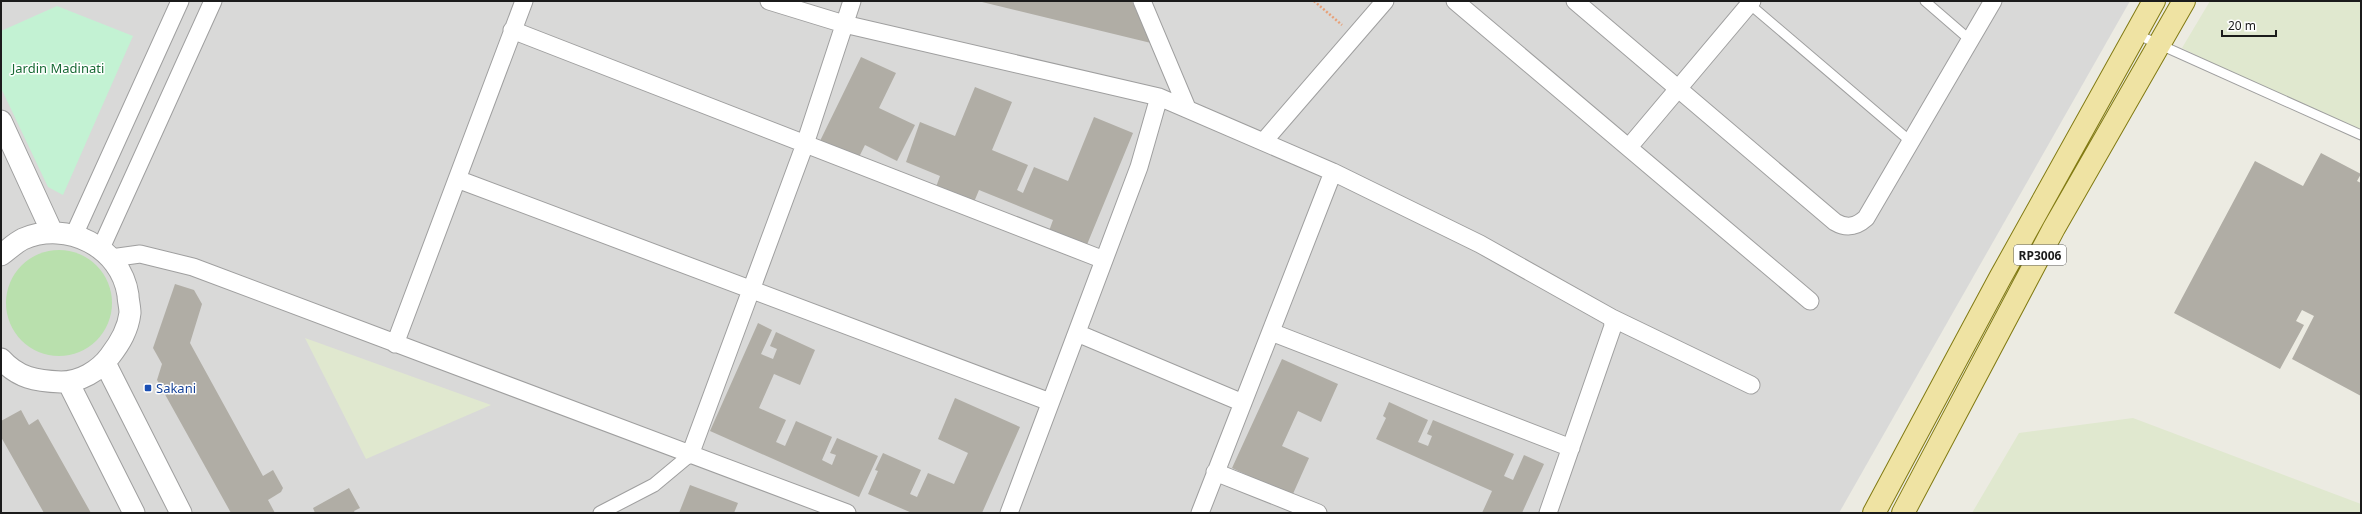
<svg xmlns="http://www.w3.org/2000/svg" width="2362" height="514" font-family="'Noto Sans',sans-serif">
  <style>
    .residential { fill: #d9d9d8 }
    .farmland { fill: #e0e8cf }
    .grass { fill: #b9e0ad }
    .park { fill: #c3f2d3 }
    .building { fill: #b0ada5 }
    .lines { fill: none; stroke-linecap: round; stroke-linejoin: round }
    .service-casing { stroke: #9f9f9f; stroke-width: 11 }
    .pedestrian-casing { stroke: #9f9f9f; stroke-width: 15 }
    .minor-casing { stroke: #9f9f9f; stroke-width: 19 }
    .tertiary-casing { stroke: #9f9f9f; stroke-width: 23 }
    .primary-casing { stroke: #817a12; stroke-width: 24 }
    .path { stroke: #e8a077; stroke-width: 2.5; stroke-dasharray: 2 2; stroke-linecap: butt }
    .service { stroke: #fff; stroke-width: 9 }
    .pedestrian { stroke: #fff; stroke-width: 13 }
    .minor { stroke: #fff; stroke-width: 17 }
    .tertiary { stroke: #fff; stroke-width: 21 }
    .primary { stroke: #efe3a3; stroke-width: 22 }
    .transit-dot { fill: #1a4fb4; stroke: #fff; stroke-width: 1.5 }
    .labels { text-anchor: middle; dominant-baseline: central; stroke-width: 3; stroke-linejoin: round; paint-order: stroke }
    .shield { fill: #fff; stroke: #5f5f5f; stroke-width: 1 }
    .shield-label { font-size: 12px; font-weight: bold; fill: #1b1b1b }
    .park-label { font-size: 13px; fill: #186b35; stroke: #fff }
    .transit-label { font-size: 13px; fill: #164399; stroke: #fff; text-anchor: start }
  </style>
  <rect width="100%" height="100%" fill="#ecebe2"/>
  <path class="residential" d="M1,1H2130L1839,513H1Z"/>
  <path class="farmland" d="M2210,1H2361V137L2182,48Z
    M305,338L491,405L366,459Z
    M2133,418L2361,504V513H1972L2019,433Z"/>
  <path class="grass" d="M6 303a53 53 0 1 1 106 0a53 53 0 1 1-106 0Z"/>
  <path class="park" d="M57,6L133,36L63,195L48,187L1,88V31Z"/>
  <path class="building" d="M1132,1L1151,43L982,2V1Z
    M861,57L896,73L879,108L915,125L897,161L865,145L858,159L820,141Z
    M975,87L1012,102L992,150L1028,165L1017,190L1023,193L1034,167L1068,181L1094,117L1133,133L1086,247L1049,231L1053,220L979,190L974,202L936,187L940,176L906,162L920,122L955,136Z
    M2321,153L2361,174L2357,181L2361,183V396L2292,359L2314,316L2302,310L2296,321L2304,325L2280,369L2174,313L2255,161L2303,186Z
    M175,284L194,290L202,304L190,343L263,476L273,470L283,488L281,492L268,500L275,513H231L157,380L162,364L153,348Z
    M758,323L772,330L761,354L773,359L777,349L770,346L776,332L815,350L800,385L774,374L759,408L786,420L776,442L785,446L796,421L832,437L822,460L832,465L836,455L830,453L837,438L878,456L859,497L710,431Z
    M1282,359L1338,384L1321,422L1298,411L1282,446L1309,458L1292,496L1232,468Z
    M955,398L1020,427L982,513H912L868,494L878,471L875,470L883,453L921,470L910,494L917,497L928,473L954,484L968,453L938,439Z
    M1389,402L1428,420L1418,442L1428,446L1432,436L1427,434L1433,420L1514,454L1504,476L1513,480L1524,455L1544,464L1522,513H1482L1492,491L1376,439L1386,418L1383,416Z
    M21,410L29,425L38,419L91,513H44L1,437V421Z
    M690,485L738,503L734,513H679Z
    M349,488L360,508L354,511L355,513H315L313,508Z"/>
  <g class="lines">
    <g class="service-casing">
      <path id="service" d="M1925,1L1970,40
        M1747,2L1910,141
        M2136,34L2361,135"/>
    </g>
    <g class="pedestrian-casing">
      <path id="pedestrian" d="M600,513L654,485L690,455"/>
    </g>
    <g class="minor-casing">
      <path id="minor" d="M769,1L844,24L1159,97L1333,172L1480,244L1612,318L1751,385
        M1142,1L1187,108
        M1455,1L1810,301
        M1575,1L1835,222C1847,229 1856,227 1866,218L1993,1
        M512,30L1104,260
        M1264,141L1385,1
        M1629,147L1752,1
        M457,179L1050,402
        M74,235L180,1
        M101,248L213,1
        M111,258L140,254L193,267L847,513
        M1271,332L1571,448
        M1077,333L1243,403
        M395,344L524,1
        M690,455L805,144L852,1
        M1215,472L1318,513
        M1009,513L1139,167L1159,97
        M1200,513L1333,172
        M1548,513L1613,326L1612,318"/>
    </g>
    <g class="tertiary-casing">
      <path id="tertiary" d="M1,121L52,232
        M1,255C8,250 15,243 23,239C67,220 121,247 128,295C128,300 130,307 130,313C128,330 120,343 110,356C99,371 80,382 61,382C36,381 18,378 1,359
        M105,363L181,513
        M68,382L134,513"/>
    </g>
    <g class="primary-casing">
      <path id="primary" d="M1874,513L2000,278L2154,1
        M1903,513L2054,228L2184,1"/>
    </g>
    <path class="path" d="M1314,1L1342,25"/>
    <use href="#service" class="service"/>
    <use href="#pedestrian" class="pedestrian"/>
    <use href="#minor" class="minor"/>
    <use href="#tertiary" class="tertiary"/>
    <use href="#primary" class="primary"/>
  </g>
  <rect class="transit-dot" x="144" y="384" width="8" height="8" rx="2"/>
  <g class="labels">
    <rect class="shield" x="2014" y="245" width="52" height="20" rx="3"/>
    <g class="shield-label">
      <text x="2040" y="255">RP3006</text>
    </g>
    <g class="park-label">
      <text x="58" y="68">Jardin Madinati</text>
    </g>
    <g class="transit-label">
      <text x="156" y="388">Sakani</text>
    </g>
  </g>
  <rect width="2362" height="514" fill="none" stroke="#1b1b1b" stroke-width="4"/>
  <path d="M2222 30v6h54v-6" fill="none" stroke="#1b1b1b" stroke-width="2"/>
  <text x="2228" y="30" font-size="12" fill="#1b1b1b" stroke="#ffffff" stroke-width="3" paint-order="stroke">20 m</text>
</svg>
